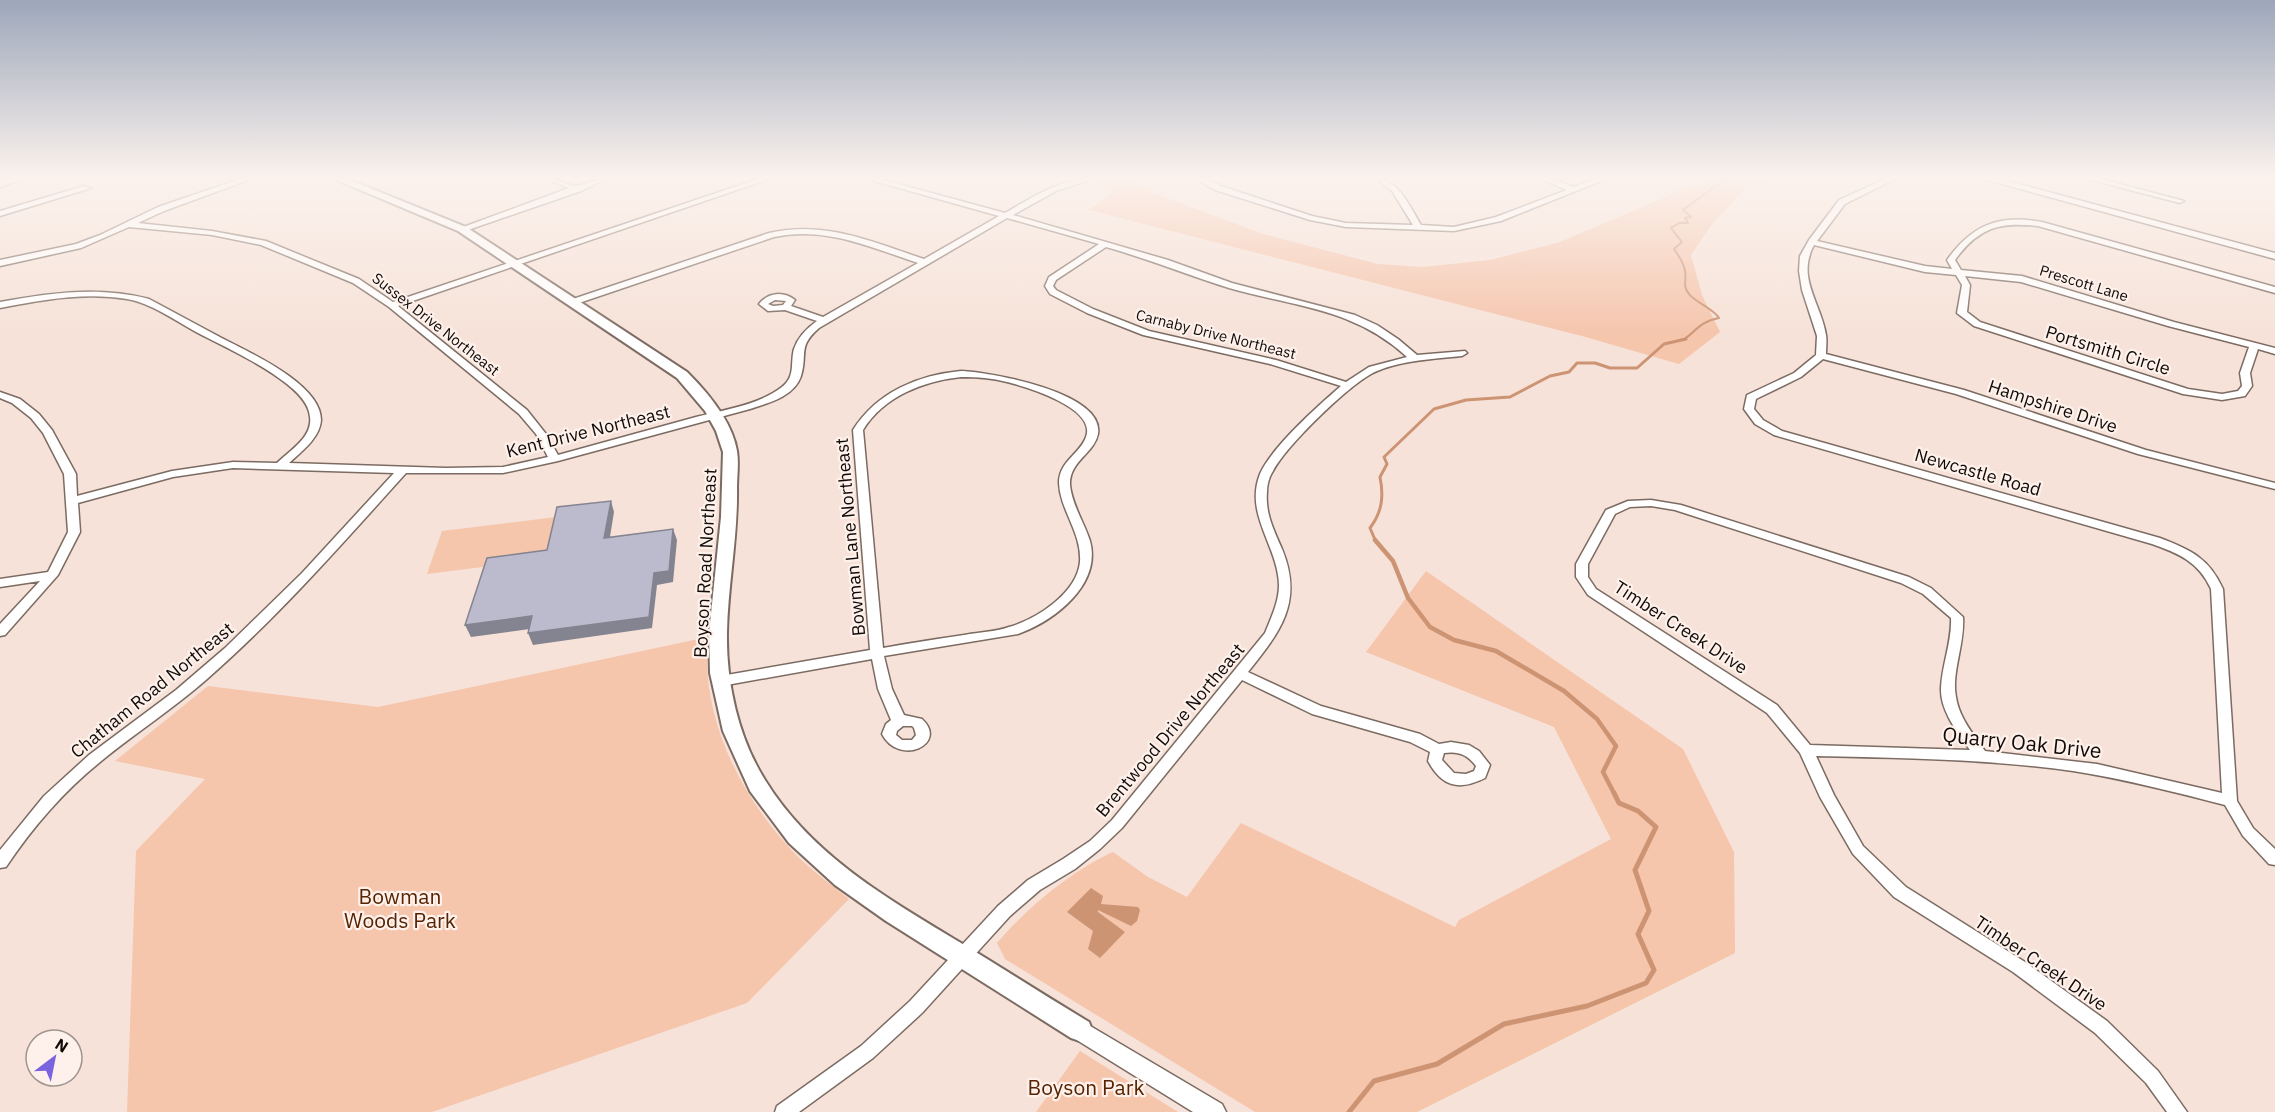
<svg xmlns="http://www.w3.org/2000/svg" width="2275" height="1112" font-family="'IBM Plex Sans',sans-serif">
  <style>
    .green { fill: #f5c5ac }
    .water { fill: #cd9474 }
    .lines { fill: none; stroke-linecap: round; stroke-linejoin: round }
    .stream-far3 { stroke: #cd9474; stroke-width: 2 }
    .stream-far2 { stroke: #cd9474; stroke-width: 3 }
    .stream-far1 { stroke: #cd9474; stroke-width: 4.5 }
    .stream { stroke: #cd9474; stroke-width: 5 }
    .minor-casing { stroke: #7c6b62; stroke-width: 3 }
    .tertiary-casing { stroke: #7c6b62; stroke-width: 3 }
    .secondary-casing { stroke: #7c6b62; stroke-width: 4 }
    .minor { fill: #fff; fill-rule: evenodd }
    .tertiary { fill: #fff; fill-rule: evenodd }
    .secondary { fill: #fff; fill-rule: evenodd }
    .shaded-wall { fill: #848390 }
    .building { fill: #bcbbce; stroke: #848390; stroke-width: 1.5 }
    .labels { text-anchor: middle; dominant-baseline: central; stroke-width: 4.5; stroke-linejoin: round; paint-order: stroke }
    .far-street-label { font-size: 15px; fill: #100a07; stroke: #fef1eb }
    .street-label { font-size: 18px; fill: #100a07; stroke: #fef1eb }
    .near-street-label { font-size: 21px; fill: #100a07; stroke: #fef1eb }
    .near-park-label { font-size: 21px; fill: #572300; stroke: #fef1eb }
  </style>
  <rect width="100%" height="100%" fill="#f6e2d8"/>
  <path class="green" d="M1106,179H1127L1151,192L1263,234L1378,264L1423,267L1490,260L1560,242L1708,179H1773L1744,190L1713,223L1691,255L1702,295L1720,332L1679,364L1582,336L1089,210L1113,193L1096,182Z
    M556,517L546,559L427,574L442,531Z
    M1426,571L1683,749L1734,852L1735,953L1417,1112H1255L1005,959L997,943C1027,908 1071,871 1113,852L1148,877L1187,897L1241,823L1455,927L1459,920L1611,839L1554,727L1366,652Z
    M708,637C700,712 737,790 787,845C805,866 828,882 849,899L747,1003L432,1112H127L136,851L205,779L115,761L208,686L378,707Z
    M1080,1051L1178,1112H1036Z"/>
  <path class="water" d="M1091,888L1103,896L1101,904L1138,907L1140,910L1137,921L1131,926L1098,910V912L1125,932L1100,958L1088,949L1093,931L1067,912Z"/>
  <g class="lines">
    <path class="stream-far3" d="M1681,340C1693,337 1696,322 1719,318C1713,308 1696,303 1689,294C1682,286 1687,280 1685,271C1684,263 1679,256 1674,249L1682,242L1671,228L1679,223H1688L1685,218L1691,217L1683,210L1714,187L1731,179"/>
    <path class="stream-far2" d="M1376,542L1370,528C1382,512 1384,497 1380,477L1387,464L1384,457L1434,409L1466,400L1510,397L1550,376L1569,372L1577,363H1595L1610,368H1637L1664,344L1686,339"/>
    <path class="stream-far1" d="M1375,540L1393,561L1408,598L1430,627L1454,640L1496,651L1564,691L1597,719L1616,746L1603,772L1615,795"/>
    <path class="stream" d="M1349,1112L1374,1081L1437,1064L1504,1024L1587,1006L1646,983L1654,970L1638,934L1649,911L1635,870L1656,827L1638,811L1619,803L1614,793"/>
    <g class="minor-casing">
      <path id="minor" d="M240,179H251L164,211L138,223L212,231L266,241L359,279L393,302L758,179H769L398,306L527,410L546,434L558,455C604,442 650,430 696,417C723,410 759,405 782,387C796,376 790,363 794,349C798,337 807,328 817,321L785,310L768,311L759,304C768,292 784,291 795,300L791,306L823,317L918,263C870,247 825,226 774,237L576,304H570V300L769,233C825,220 872,242 924,259L999,216L867,179H880L1005,213C1033,197 1059,179 1093,179L1058,190L1013,215L1168,260L1232,283L1355,315L1377,325L1398,339L1417,355L1465,351L1467,353L1462,356C1434,359 1403,360 1377,371C1352,381 1286,446 1273,471C1269,477 1267,485 1267,492C1265,513 1274,531 1282,549C1304,602 1280,632 1248,672L1321,706L1420,734L1439,744L1451,742L1469,745L1479,751L1490,765L1485,778C1459,791 1442,787 1428,761L1430,752L1410,742L1312,714L1242,680L1122,828L1100,849L1075,869L1040,890L1010,916L922,1013L873,1058L799,1112H775L777,1106L861,1046L910,1001L998,906L1028,880L1063,859L1090,841L1112,820L1265,633C1271,618 1279,602 1279,585C1278,546 1244,514 1260,474C1271,448 1319,405 1341,386L1270,364L1143,335L1087,313L1050,294L1045,286L1049,277L1099,244L1007,218L819,328C797,347 808,354 801,376C794,397 768,403 750,409L558,461L503,473H406C342,544 279,616 207,679C173,709 135,733 100,762C63,792 32,828 6,867L0,868V850L44,796L89,755L176,690L225,648L302,573L394,473L233,468L173,477L78,503L80,532L58,575L5,635L0,636V624L40,581L0,587V579L48,572L68,532L64,474L43,433L31,418L12,403L0,398V392L20,399L39,414L52,430L76,474L77,496L172,471L233,462L277,463C289,451 313,437 310,417C309,403 297,392 287,384C260,363 227,348 196,332C174,320 151,303 127,299C84,292 42,300 0,308V302C51,293 98,286 149,299C172,311 195,324 218,336C246,351 321,383 321,420C320,438 301,452 289,463L446,468L503,467L548,457L536,434L519,414L389,307L353,283L261,245L212,235L129,227L81,248L0,266V260L76,244L100,235L158,207ZM1106,247C1148,259 1188,275 1229,288C1295,307 1354,308 1407,357L1369,367L1346,382L1276,360L1149,331L1093,309L1056,290L1053,286L1056,280ZM775,300L786,301L783,305L773,306L768,304ZM1444,753C1458,751 1467,754 1476,766L1474,771L1466,774L1454,773L1442,760Z
        M547,179C559,179 569,186 576,186C585,185 594,179 606,179L581,191L465,231L458,229L569,188Z
        M1196,179H1206L1221,186L1312,216L1346,223L1413,225L1392,191L1377,179C1399,179 1411,209 1421,225L1454,227L1496,217L1567,190L1541,179H1552L1574,187L1595,179H1606L1501,221L1454,231L1346,227L1310,220L1215,190Z
        M1885,179H1895L1845,204L1817,241L1925,266L1952,269L1947,260C1972,225 1999,214 2042,222L2275,287V293L2038,226C2000,222 1979,227 1955,260L1961,270L2022,276L2174,322L2275,348V354L2258,349L2250,373L2252,386L2245,396L2222,400L2183,394L1974,326L1957,313L1962,285L1956,275L1925,272L1814,245C1796,278 1821,303 1826,335C1827,341 1826,348 1826,354L1964,390L2146,450L2275,483V489L2138,454L1956,394L1823,359L1801,377L1756,399L1754,409L1763,420L1782,431L2160,538C2191,550 2209,558 2223,589L2237,801L2253,828L2275,849V865L2269,864L2243,836L2225,805C2175,792 2124,779 2073,771C1987,759 1901,758 1816,756L1834,795L1863,846L1906,887L2025,962L2107,1021L2158,1071L2187,1112H2167L2146,1083L2095,1033L2013,972L1894,897L1853,854L1820,797L1800,753L1767,713L1588,595L1576,577V564L1606,510L1628,501L1651,500L1681,505L1909,577L1931,588L1963,617C1965,644 1951,673 1956,697C1959,718 1974,735 1985,751L2097,764L2222,793L2211,589C2199,562 2178,553 2152,544L1774,435L1755,424L1744,409L1747,395L1794,373L1816,355L1817,336L1802,290L1799,271L1800,256L1809,240L1839,200ZM1965,276L2021,282L2168,326L2249,347L2240,373L2242,386L2238,391L2222,394L2188,389L1980,322L1967,312L1970,285ZM1651,506L1675,510L1901,583L1923,594L1951,618C1952,642 1942,664 1941,688C1940,710 1957,732 1970,750L1810,745L1777,705L1596,589L1588,577V564L1615,514L1630,507Z
        M2088,179H2101L2184,201L2180,203Z
        M84,186L91,188L0,216V211Z
        M961,371C989,372 1105,392 1098,434C1094,454 1069,461 1070,485C1072,505 1084,522 1090,541C1102,585 1054,621 1018,634L884,656L892,689L904,715L922,719C949,744 899,767 882,734L886,724L891,720L878,689L872,659L721,686L716,684L714,681L716,678L721,676L870,650L853,430C877,392 918,375 961,371ZM961,377C977,377 992,378 1007,382C1027,387 1097,408 1086,437C1080,454 1059,461 1059,483C1060,510 1082,533 1080,562C1077,593 1037,619 1009,627C995,632 979,632 964,635C937,639 910,643 883,648L863,430C884,396 924,381 961,377ZM903,726H912L914,728L916,735L912,740H902L896,735L897,731Z"/>
    </g>
    <g class="tertiary-casing">
      <path id="tertiary" d="M7,179H22L0,187V181Z
        M1984,179H2000L2275,253V259Z
        M1080,1020L1222,1104L1226,1112H1193L1072,1037L1069,1030L1072,1023Z"/>
    </g>
    <g class="secondary-casing">
      <path id="secondary" d="M334,179H348L466,227L687,372C708,393 732,421 737,451C739,463 737,476 737,488C738,536 728,584 727,632C726,682 738,737 765,780C811,855 888,899 961,943C1004,969 1046,996 1089,1022L1092,1030L1089,1038L1080,1041L1071,1038L886,921L835,885L789,843L750,791L723,731L710,673L709,633L721,517L723,452L716,431L705,411L677,378L458,231Z"/>
    </g>
    <use href="#minor" class="minor"/>
    <use href="#tertiary" class="tertiary"/>
    <use href="#secondary" class="secondary"/>
  </g>
  <path class="shaded-wall" d="M611,501L614,512L608,549L604,538Z
    M673,529L677,540L673,582L657,585L652,628L533,645L528,633L654,573Z
    M532,616L537,628L471,637L465,625Z"/>
  <path class="building" d="M611,501L604,538L673,529L669,571L654,573L649,617L528,633L532,616L465,625L487,558L547,550L557,507Z"/>
  <linearGradient id="sky" x2="0" y2="1"><stop stop-color="#9da7ba"/><stop offset="0.53" stop-color="#fbf2ed"/><stop offset="1" stop-color="#fbf2ed" stop-opacity="0"/></linearGradient>
  <rect width="2275" height="335" fill="url(#sky)"/>
  <g class="labels">
    <g class="far-street-label">
      <text transform="translate(2084 283) rotate(17)">Prescott Lane</text>
      <text transform="translate(436 324) rotate(38)">Sussex Drive Northeast</text>
      <text transform="translate(1216 334) rotate(14)">Carnaby Drive Northeast</text>
    </g>
    <g class="street-label">
      <text transform="translate(2108 350) rotate(17)">Portsmith Circle</text>
      <text transform="translate(2053 406) rotate(18)">Hampshire Drive</text>
      <text transform="translate(588 431) rotate(-14)">Kent Drive Northeast</text>
      <text transform="translate(1978 472) rotate(16)">Newcastle Road</text>
      <text transform="translate(850 537) rotate(-95)">Bowman Lane Northeast</text>
      <text transform="translate(705 563) rotate(-87)">Boyson Road Northeast</text>
      <text transform="translate(1681 627) rotate(33)">Timber Creek Drive</text>
      <text transform="translate(152 690) rotate(-39)">Chatham Road Northeast</text>
      <text transform="translate(1170 730) rotate(-50)">Brentwood Drive Northeast</text>
      <text transform="translate(2041 963) rotate(34)">Timber Creek Drive</text>
    </g>
    <g class="near-street-label">
      <text transform="translate(2022 742) rotate(6)">Quarry Oak Drive</text>
    </g>
    <g class="near-park-label">
      <text x="400" y="896">Bowman<tspan x="400" dy="24">Woods Park</tspan></text>
      <text x="1086" y="1087">Boyson Park</text>
    </g>
  </g>
  <g transform="translate(54 1058) rotate(32)"><circle r="28" fill="#fef1eb" stroke="#9f9590" stroke-width="1.5"/>
  <path d="M0-4.5L10 22L0 15L-10 22Z" fill="#7a63de"/>
  <text y="-9" font-size="16" font-weight="bold" text-anchor="middle" fill="#100a07">N</text>
  </g>
</svg>
